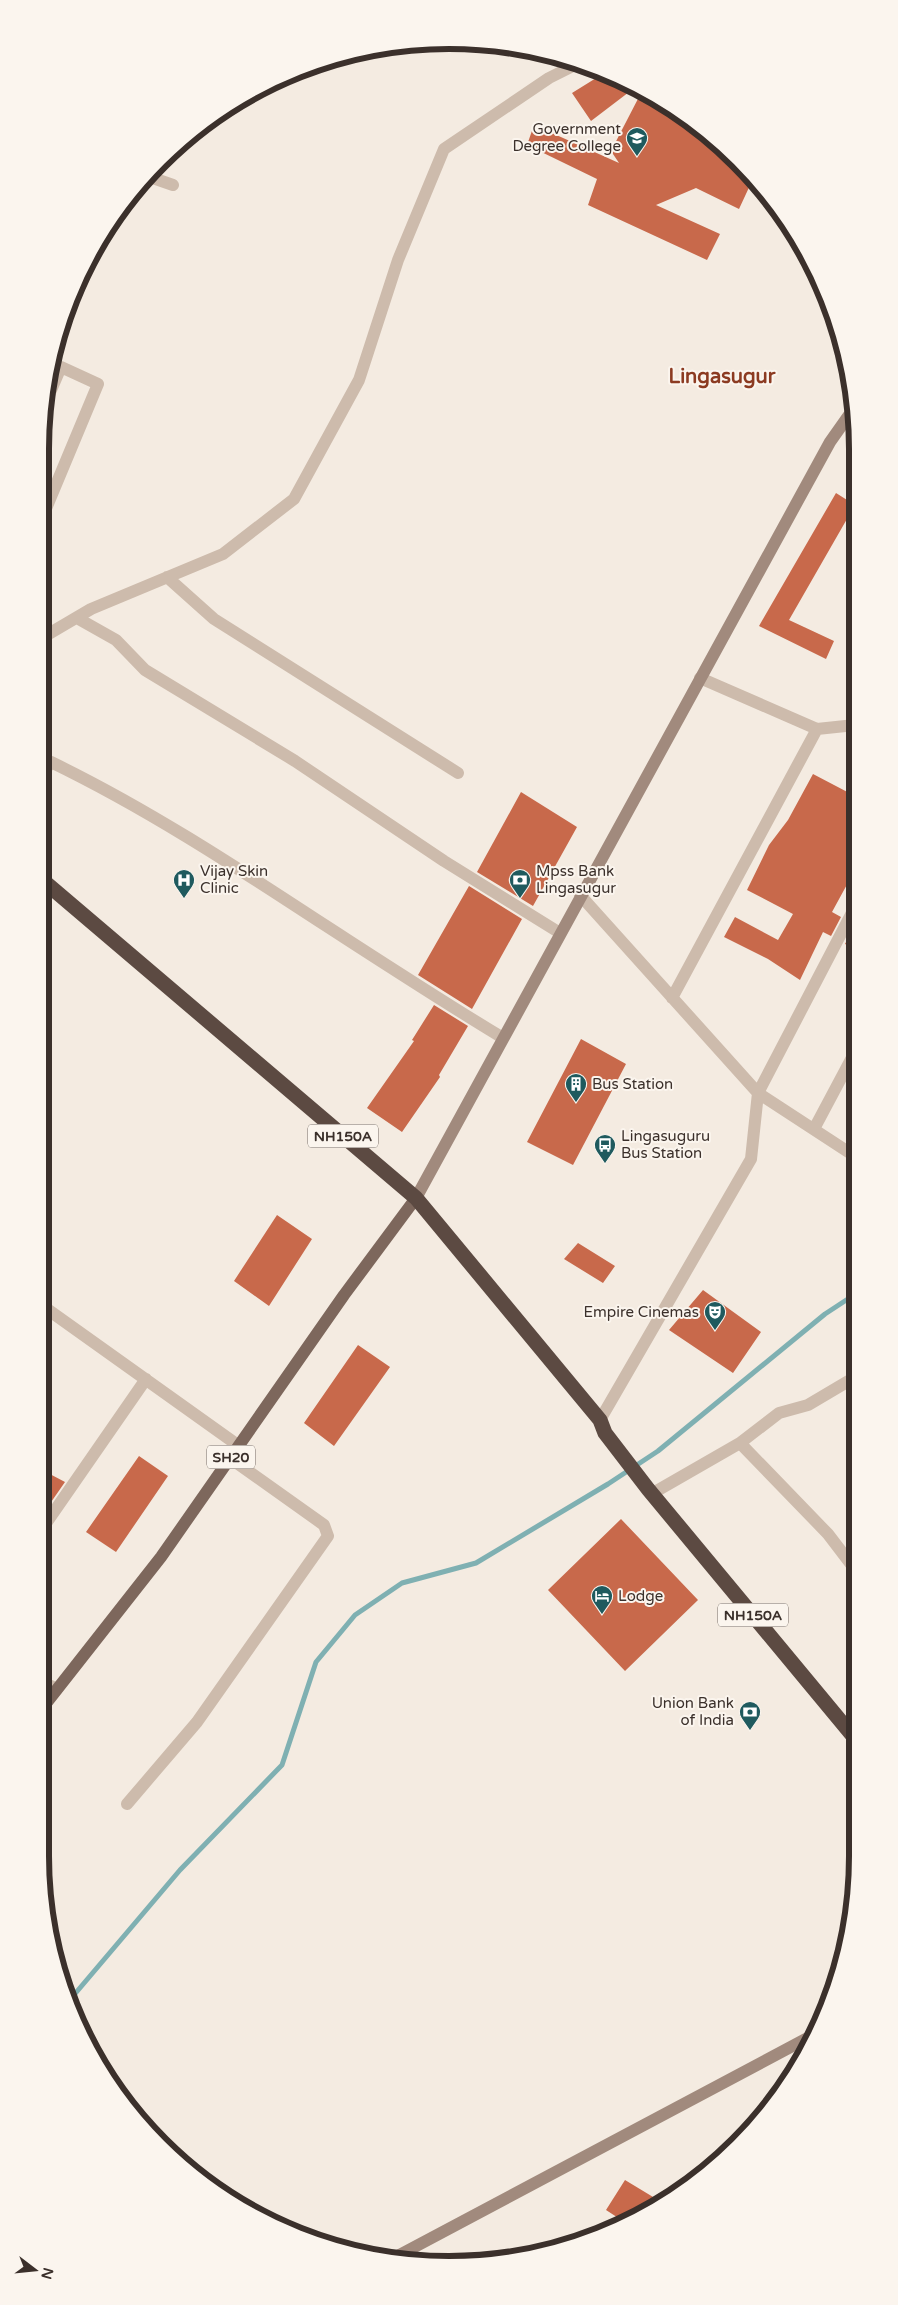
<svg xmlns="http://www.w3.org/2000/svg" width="898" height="2305" font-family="'Varela Round',sans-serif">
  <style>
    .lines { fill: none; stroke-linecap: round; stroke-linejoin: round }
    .stream { stroke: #7fb0b2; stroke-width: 5 }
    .building { fill: #c8694b }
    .street { stroke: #cdbbac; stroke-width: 12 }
    .secondary { stroke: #a18a7d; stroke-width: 12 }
    .primary { stroke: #7d675c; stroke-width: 12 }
    .highway { stroke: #5c4a42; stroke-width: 15 }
    .labels { text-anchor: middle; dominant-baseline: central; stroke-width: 4; stroke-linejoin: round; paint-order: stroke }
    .shield { fill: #fbf5ee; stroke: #756b66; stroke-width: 1 }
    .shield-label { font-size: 14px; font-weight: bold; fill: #3b302b }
    .poi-label { font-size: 15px; fill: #3b302b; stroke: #fbf5ee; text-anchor: start }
    .district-label { font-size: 20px; font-weight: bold; fill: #8c3b22; stroke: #fbf5ee }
    .rim { fill: none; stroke: #3b302b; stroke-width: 6 }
  </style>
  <rect width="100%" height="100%" fill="#f4ebe1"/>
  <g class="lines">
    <path class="stream" d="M68,2002L180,1870L282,1765L316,1662L355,1615L402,1583L476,1563L608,1484L658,1451L825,1314L857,1293"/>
  </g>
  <path class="building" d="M601,75L633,89L591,121L572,93Z
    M641,93L676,109L742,167L739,174L752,181L739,209L696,188L656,205L720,234L707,260L588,205L597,179L527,145L534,125L619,163L611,151Z
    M836,493L855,505L789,620L834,641L826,659L759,626Z
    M813,774L855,796L856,868L832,912L841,917L831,936L823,932L800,980L768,959L724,937L735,917L778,940L793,914L747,890L769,845L788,820Z
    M521,792L577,827L533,906L477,872Z
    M469,886L522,919L472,1009L418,975Z
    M855,925H856V949L845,944Z
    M434,1005L468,1026L439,1075L440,1077L402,1132L367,1108L414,1041L412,1040Z
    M581,1039L626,1064L573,1165L527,1142Z
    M277,1215L312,1239L269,1306L234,1281Z
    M578,1243L615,1266L603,1283L564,1259Z
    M703,1290L761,1332L733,1373L669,1330Z
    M358,1345L390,1367L334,1446L304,1423Z
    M139,1456L168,1476L116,1552L86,1532Z
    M46,1472L65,1482L40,1518V1479Z
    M621,1519L698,1600L625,1671L548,1590Z
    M625,2180L663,2203L626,2223L606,2210Z"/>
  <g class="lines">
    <path class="street" d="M147,176L173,185
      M131,193H132
      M40,523L98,384L61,367L46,402
      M167,577L214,619L458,773
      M77,618L116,640L145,670L295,761L444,861L560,933
      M40,639L91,609L223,554L294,499L359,380L398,260L444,149L549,78L577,64
      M700,678L817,729L855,725
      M40,777L51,762C144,807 230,863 317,920C379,960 440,1000 503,1038
      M580,895L758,1093L751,1159L600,1420
      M856,905L758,1093L856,1157
      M672,998L817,729
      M814,1129L856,1050
      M40,1304L239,1446
      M740,1443L828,1534L857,1572
      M653,1493L740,1443L779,1413L808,1405L857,1376
      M40,1532L146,1379
      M40,1681L57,1689
      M127,1804L197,1722L328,1536L324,1525L230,1458"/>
    <path class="secondary" d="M416,1198L830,442L854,408
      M390,2260L817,2033"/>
    <path class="primary" d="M40,1711L161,1557L344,1295L416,1198"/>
    <path class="highway" d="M40,878L416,1198L600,1420L605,1433L648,1489L858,1742"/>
  </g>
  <defs>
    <g id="school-pin" transform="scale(1.125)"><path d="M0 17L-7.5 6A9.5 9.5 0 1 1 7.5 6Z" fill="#1f5a5e" stroke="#fbf5ee"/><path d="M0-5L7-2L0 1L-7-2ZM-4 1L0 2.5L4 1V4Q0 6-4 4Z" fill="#fff"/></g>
    <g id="hospital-pin" transform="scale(1.125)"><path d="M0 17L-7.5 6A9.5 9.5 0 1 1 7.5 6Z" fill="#1f5a5e" stroke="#fbf5ee"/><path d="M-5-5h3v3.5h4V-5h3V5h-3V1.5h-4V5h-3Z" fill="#fff"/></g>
    <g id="bank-pin" transform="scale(1.125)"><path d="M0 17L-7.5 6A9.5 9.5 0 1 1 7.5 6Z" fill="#1f5a5e" stroke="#fbf5ee"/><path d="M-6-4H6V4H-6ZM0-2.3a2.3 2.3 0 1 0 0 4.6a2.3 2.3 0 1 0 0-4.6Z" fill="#fff"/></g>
    <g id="building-pin" transform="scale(1.125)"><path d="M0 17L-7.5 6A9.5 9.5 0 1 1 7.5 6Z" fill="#1f5a5e" stroke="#fbf5ee"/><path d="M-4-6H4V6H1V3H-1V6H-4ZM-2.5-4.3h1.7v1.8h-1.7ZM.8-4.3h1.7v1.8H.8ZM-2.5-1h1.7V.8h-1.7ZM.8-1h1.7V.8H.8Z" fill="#fff"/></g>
    <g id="bus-pin" transform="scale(1.125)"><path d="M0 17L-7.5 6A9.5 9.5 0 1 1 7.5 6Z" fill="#1f5a5e" stroke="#fbf5ee"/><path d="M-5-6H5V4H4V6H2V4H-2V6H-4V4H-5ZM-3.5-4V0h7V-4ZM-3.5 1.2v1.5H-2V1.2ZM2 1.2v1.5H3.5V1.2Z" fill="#fff"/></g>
    <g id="theatre-pin" transform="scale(1.125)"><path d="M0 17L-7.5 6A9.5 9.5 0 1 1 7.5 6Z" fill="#1f5a5e" stroke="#fbf5ee"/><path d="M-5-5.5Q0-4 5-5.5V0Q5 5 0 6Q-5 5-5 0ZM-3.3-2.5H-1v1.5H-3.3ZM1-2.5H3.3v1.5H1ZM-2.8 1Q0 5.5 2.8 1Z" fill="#fff"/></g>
    <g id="hotel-pin" transform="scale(1.125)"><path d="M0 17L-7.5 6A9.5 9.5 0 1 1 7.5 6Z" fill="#1f5a5e" stroke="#fbf5ee"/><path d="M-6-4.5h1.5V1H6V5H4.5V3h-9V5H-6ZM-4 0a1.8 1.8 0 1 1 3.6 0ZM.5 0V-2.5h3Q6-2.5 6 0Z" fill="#fff"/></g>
  </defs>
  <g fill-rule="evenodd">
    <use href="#school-pin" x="637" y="138"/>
    <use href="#hospital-pin" x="184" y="880"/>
    <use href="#bank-pin" x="520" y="880"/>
    <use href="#building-pin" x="576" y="1084"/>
    <use href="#bus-pin" x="605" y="1145"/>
    <use href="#theatre-pin" x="715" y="1312"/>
    <use href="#hotel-pin" x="602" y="1596"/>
    <use href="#bank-pin" x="750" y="1712"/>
  </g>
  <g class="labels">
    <g class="shield">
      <rect x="308" y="1124.5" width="70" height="23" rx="4"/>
      <rect x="207" y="1445.5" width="48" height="23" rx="4"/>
      <rect x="718" y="1603.5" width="70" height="23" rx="4"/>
    </g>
    <g class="shield-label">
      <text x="343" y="1136">NH150A</text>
      <text x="231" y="1457">SH20</text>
      <text x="753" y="1615">NH150A</text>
    </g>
    <g class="poi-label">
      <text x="621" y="129" text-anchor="end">Government<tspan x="621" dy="17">Degree College</tspan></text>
      <text x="200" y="871">Vijay Skin<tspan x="200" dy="17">Clinic</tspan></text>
      <text x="536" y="871">Mpss Bank<tspan x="536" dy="17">Lingasugur</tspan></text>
      <text x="592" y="1084">Bus Station</text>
      <text x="621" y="1136">Lingasuguru<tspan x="621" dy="17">Bus Station</tspan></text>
      <text x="699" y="1312" text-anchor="end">Empire Cinemas</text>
      <text x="618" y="1596">Lodge</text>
      <text x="734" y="1703" text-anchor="end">Union Bank<tspan x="734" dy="17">of India</tspan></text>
    </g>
    <g class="district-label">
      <text x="722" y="377">Lingasugur</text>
    </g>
  </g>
  <path d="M0 0H898V2305H0ZM449 49H449A400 400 0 0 1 849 449V1856A400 400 0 0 1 449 2256H449A400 400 0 0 1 49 1856V449A400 400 0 0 1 449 49Z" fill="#fbf5ee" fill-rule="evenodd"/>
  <path class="rim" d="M449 49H449A400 400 0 0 1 849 449V1856A400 400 0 0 1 449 2256H449A400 400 0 0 1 49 1856V449A400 400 0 0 1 449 49Z"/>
  <g transform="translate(35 2270) rotate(106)" stroke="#fbf5ee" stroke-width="4" paint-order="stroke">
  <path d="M0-4L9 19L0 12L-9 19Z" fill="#3b302b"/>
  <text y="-8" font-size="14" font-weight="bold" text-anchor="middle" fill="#3b302b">N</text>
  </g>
</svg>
